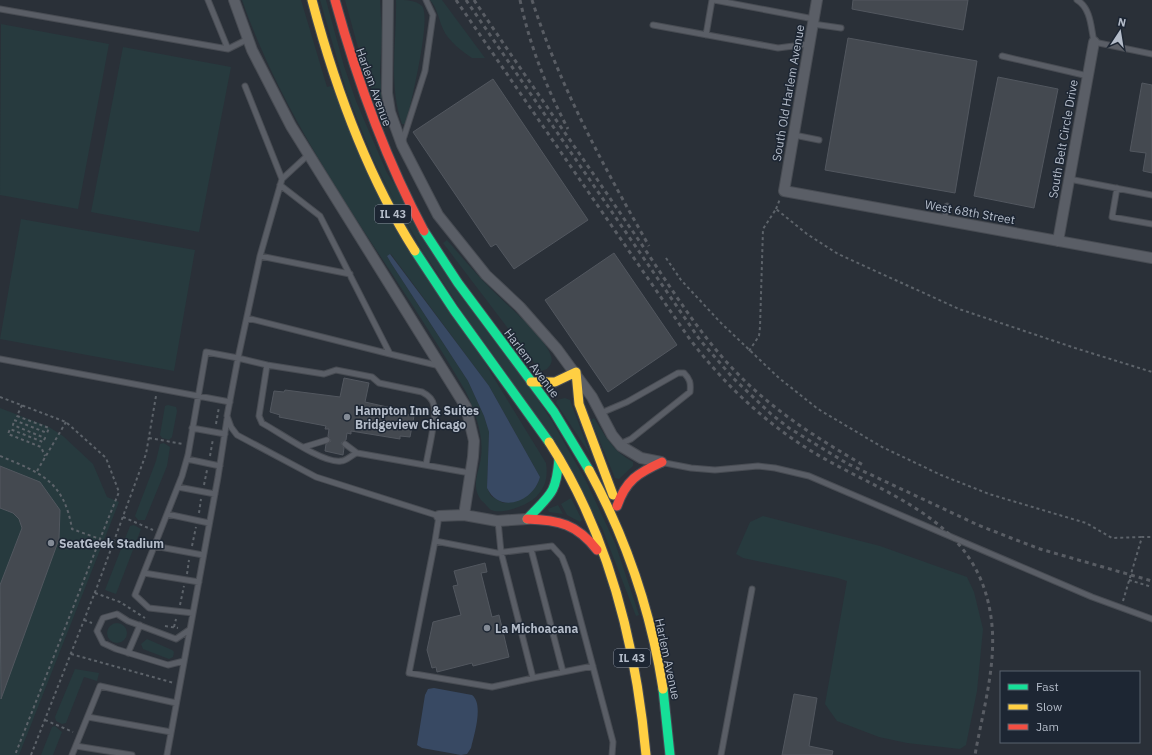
<svg xmlns="http://www.w3.org/2000/svg" width="1152" height="755" font-family="'IBM Plex Sans',sans-serif">
  <style>
    .green { fill: #273a3e; fill-rule: evenodd }
    .water { fill: #384963 }
    .building { fill: #444950; stroke: #52575f }
    .lines { fill: none; stroke-linecap: round; stroke-linejoin: round }
    .lane-casing { stroke: #484c53; stroke-width: 7 }
    .street-casing { stroke: #484c53; stroke-width: 12 }
    .fast-casing { stroke: #484c55; stroke-width: 11 }
    .slow-casing { stroke: #484c55; stroke-width: 11 }
    .jam-casing { stroke: #484c55; stroke-width: 11 }
    .path { stroke: #5d636a; stroke-width: 2; stroke-dasharray: 3 3; stroke-linecap: butt }
    .lane { stroke: #5a5e66; stroke-width: 5 }
    .street { stroke: #5a5e66; stroke-width: 10 }
    .fast { stroke: #16e098; stroke-width: 9 }
    .slow { stroke: #ffcf43; stroke-width: 9 }
    .jam { stroke: #f24e42; stroke-width: 9 }
    .rail { stroke: #595d64; stroke-width: 3; stroke-dasharray: 4 4; stroke-linecap: butt }
    .poi-dot { fill: #848b96; stroke: #1d2633; stroke-width: 1.5 }
    .labels { text-anchor: middle; dominant-baseline: central; stroke-width: 3; stroke-linejoin: round; paint-order: stroke }
    .shield { fill: #1d2633; stroke: #878f9c; stroke-width: 1 }
    .shield-label { font-size: 11px; font-weight: bold; fill: #b4bcc9 }
    .street-label { font-size: 12px; fill: #b4bcc9; stroke: #1d2633 }
    .poi-label { font-size: 12px; font-weight: bold; fill: #b4bcc9; stroke: #1d2633; text-anchor: start }
  </style>
  <rect width="100%" height="100%" fill="#2a3038"/>
  <path class="green" d="M242,0H301L327,87L331,86L492,375L546,463C548,476 546,487 536,497C528,505 502,515 491,510C488,508 485,503 482,501C479,498 476,491 476,487C475,477 480,467 481,457C484,435 475,412 466,392C391,262 292,143 242,0ZM391,254L489,386L540,477C535,496 519,498 503,503L491,496L487,488L489,432L484,416L468,381L391,263L387,256Z
    M320,0H326L344,66L356,101L387,173L552,421L586,481L615,543L639,615L636,616L602,528L415,239L373,159L347,93Z
    M345,0H380L382,35L380,72L384,123L363,66Z
    M396,0C405,0 416,0 422,6C432,18 410,106 406,124H402C388,85 397,40 396,0Z
    M430,0H442L485,58H472C462,51 448,41 443,29C438,18 438,9 430,0Z
    M1,24L109,44L78,209L0,195Z
    M123,47L231,67L199,232L91,212Z
    M21,219L195,250L174,371L0,339Z
    M447,240C461,256 475,273 490,288C504,302 546,338 551,356C553,361 551,365 547,369L541,371L539,369L443,243Z
    M565,398L570,400L590,454L556,403L557,400Z
    M168,405L176,407L177,411L172,437L169,440L162,438L160,435L165,406Z
    M0,408L49,427L63,436L93,464L107,497L119,502L19,755H0Z
    M594,418C605,436 614,452 633,462V466L619,479L615,478L591,420Z
    M164,443L170,447L167,466L145,520H138L135,516L156,461L160,444Z
    M571,498L582,520L580,522L567,515L561,504Z
    M558,505L563,514L549,512L548,509Z
    M763,516L880,546L967,577L974,592L983,629L977,691L966,745L960,749L907,743L879,737L837,721L825,704L847,581L838,578L743,558L736,554L750,522Z
    M134,525L141,529L116,594L105,590L130,526Z
    M107 633a10 10 0 1 1 20 0a10 10 0 1 1-20 0Z
    M147,639L172,650L174,652L173,657L169,659L143,649L141,644Z
    M75,669L99,673L97,681L84,677L66,723L62,724L56,721L55,717Z
    M55,726L62,732L53,755H41L52,727Z"/>
  <path class="water" d="M390,254L489,386L540,477C534,501 500,515 487,488L489,432L484,416L468,381L391,263L387,256Z
    M434,688L472,695C484,704 474,735 471,748L467,754L461,755L422,748L417,745L425,695L428,689Z"/>
  <path class="building" d="M853,0H968L963,30L852,9Z
    M848,38L977,61L955,193L825,170Z
    M998,77L1058,89L1034,208L974,196Z
    M493,79L588,220L514,269L496,244L491,247L413,132Z
    M1142,83L1152,85V173L1143,171L1146,153L1130,151Z
    M614,253L677,345L608,392L545,300Z
    M344,378L369,383L365,402L405,411L404,413L414,416L410,437L400,436V439L351,431V434L347,433L346,440L341,443L344,448L343,455L325,451L326,444L331,441L328,436L329,429H325L326,426L279,417L280,415L270,412L274,391L284,392L285,390L340,397Z
    M0,466L40,482L60,510L59,539L1,699L0,585L22,528L19,519L13,513L0,508Z
    M485,563L487,572L481,573L492,617L499,615L509,657L473,666L472,663L437,672L436,667L432,668L427,650L433,622L461,615L453,586L458,585L454,571Z
    M794,694L817,698L809,746L833,751L832,755H782Z"/>
  <g class="lines">
    <g class="lane-casing">
      <path id="lane" d="M208,0L228,49
        M714,0L814,19
        M1077,0C1091,8 1091,28 1094,42L1152,54
        M0,9L228,49L248,39
        M813,24L841,28
        M653,25L778,48L809,44
        M706,35L712,0
        M1002,56L1088,76
        M245,86L282,179
        M794,135L819,140
        M402,143L425,71L433,15L426,0
        M1069,179L1152,195
        M1117,188L1112,217L1152,224
        M944,220L947,206
        M260,256L350,274
        M247,318L390,354L320,216L280,185
        M390,354L440,366
        M0,359L230,402
        M267,365L324,374L336,370L372,377L379,383L422,392C428,395 433,399 434,406C437,418 428,451 426,465
        M601,413L627,402L678,373H684C690,379 691,383 690,392L631,439L620,444
        M192,428L225,434
        M345,444L357,453
        M304,447L327,440
        M187,459L220,466
        M665,463L691,468L715,470L758,466L775,468L809,476L1092,597L1152,619
        M470,473L357,453C351,455 347,461 341,461C323,464 279,432 262,423L259,416L267,365L238,358L227,416L231,427L237,435L316,477L439,516L435,541L497,553L552,546L562,557L568,573L613,742L612,755
        M178,487L215,494
        M167,514L209,523
        M498,521L501,552L533,678L593,666
        M435,541L409,673L492,687L533,678
        M154,546L203,555
        M531,549L563,672
        M144,573L199,582
        M193,613L149,608L135,595L182,476L188,455L206,352L238,358L260,256L282,179L308,155
        M128,653L140,625
        M184,661L168,665L116,649L103,643L97,631L103,618L117,614L128,621L176,639L189,630
        M88,717L171,732
        M76,746L132,755
        M72,755L100,686L176,703
        M167,755L218,477L227,419
        M721,755L752,589"/>
    </g>
    <g class="street-casing">
      <path id="street" d="M234,0L252,50L291,126L466,407L474,441L473,457L464,515
        M388,0L387,93L390,112L402,145L438,215L486,275L520,307L557,349L592,397L612,435L621,446L641,458L661,462
        M817,0L784,191L1152,258
        M1058,241L1094,42
        M439,516L464,515L497,521L527,519"/>
    </g>
    <g class="fast-casing">
      <path id="fast" d="M424,231L458,283L554,412L589,470
        M415,251L454,310L549,442
        M527,519C551,494 556,494 559,459
        M663,689L670,755"/>
    </g>
    <g class="slow-casing">
      <path id="slow" d="M312,0C335,87 366,174 415,251
        M531,382H555L576,372L579,404L613,495
        M549,442C609,535 636,645 646,755
        M589,470C626,538 651,612 663,689"/>
    </g>
    <g class="jam-casing">
      <path id="jam" d="M335,0C357,80 385,158 424,231
        M617,506C626,480 638,473 662,462
        M527,519C559,520 577,524 597,550"/>
    </g>
    <path class="path" d="M776,209L780,199
      M666,258L681,280L721,323L779,378L818,409L882,447L941,475L989,494L1086,523L1112,538L1142,537
      M749,351L759,336L760,327L763,229L776,209L807,234L838,254L959,309L1075,348L1152,372
      M0,397L66,422L106,458L119,492L100,539
      M22,405L17,416L49,428L47,433L14,420L13,425L45,438L43,442L10,429L8,434L41,447L45,456
      M216,424L219,407
      M149,438L183,444
      M0,456C41,473 64,481 72,529L100,539L15,755
      M210,456L213,439
      M37,471L66,422
      M204,485L207,470
      M199,513L201,499
      M123,517L153,530
      M192,546L196,527
      M187,574L189,560
      M1129,580L1152,587
      M95,593L120,602L145,618
      M1123,601L1142,537H1152
      M180,605L184,586
      M84,620L92,623
      M165,626L178,628
      M174,627L176,619
      M71,654L174,683
      M45,720L73,732
      M31,755L97,587L146,454L156,396"/>
    <use href="#lane" class="lane"/>
    <use href="#street" class="street"/>
    <use href="#fast" class="fast"/>
    <use href="#slow" class="slow"/>
    <use href="#jam" class="jam"/>
    <path class="rail" d="M456,0L689,338C722,382 762,420 808,449C880,494 973,515 990,611C999,658 983,709 975,755
      M466,0L700,340L733,378L771,414L789,428L848,464L978,525L1011,538L1040,549L1152,581
      M474,0C525,76 578,151 629,226C662,273 695,330 735,371C772,410 817,438 863,465
      M520,0C530,46 546,87 568,129
      M532,0C560,87 604,167 649,246"/>
  </g>
  <g class="poi-dot">
    <circle cx="347" cy="417" r="4"/>
    <circle cx="51" cy="543" r="4"/>
    <circle cx="487" cy="628" r="4"/>
  </g>
  <g class="labels">
    <g class="shield">
      <rect x="375" y="205" width="36" height="18" rx="3"/>
      <rect x="614" y="649" width="36" height="18" rx="3"/>
    </g>
    <g class="shield-label">
      <text x="393" y="214">IL 43</text>
      <text x="632" y="658">IL 43</text>
    </g>
    <g class="street-label">
      <text transform="translate(374 87) rotate(70)">Harlem Avenue</text>
      <text transform="translate(788 93) rotate(-80)">South Old Harlem Avenue</text>
      <text transform="translate(1063 139) rotate(-80)">South Belt Circle Drive</text>
      <text transform="translate(970 212) rotate(10)">West 68th Street</text>
      <text transform="translate(532 363) rotate(53)">Harlem Avenue</text>
      <text transform="translate(668 659) rotate(78)">Harlem Avenue</text>
    </g>
    <g class="poi-label">
      <text x="355" y="410">Hampton Inn &amp; Suites<tspan x="355" dy="14">Bridgeview Chicago</tspan></text>
      <text x="59" y="543">SeatGeek Stadium</text>
      <text x="495" y="628">La Michoacana</text>
    </g>
  </g>
  <rect x="1000" y="671" width="140" height="72" fill="#1d2633" stroke="#59626f"/>
  <rect x="1008" y="684" width="20" height="6" fill="#16e098" stroke="#59626f"/>
  <text x="1036" y="691" font-size="12" fill="#b4bcc9">Fast</text>
  <rect x="1008" y="704" width="20" height="6" fill="#ffcf43" stroke="#59626f"/>
  <text x="1036" y="711" font-size="12" fill="#b4bcc9">Slow</text>
  <rect x="1008" y="724" width="20" height="6" fill="#f24e42" stroke="#59626f"/>
  <text x="1036" y="731" font-size="12" fill="#b4bcc9">Jam</text>
  <g transform="translate(1120 32) rotate(12)" stroke="#1d2633" stroke-width="3" paint-order="stroke">
  <path d="M0-3L7 15L0 10L-7 15Z" fill="#b4bcc9"/>
  <text y="-6" font-size="11" font-weight="bold" text-anchor="middle" fill="#b4bcc9">N</text>
  </g>
</svg>
